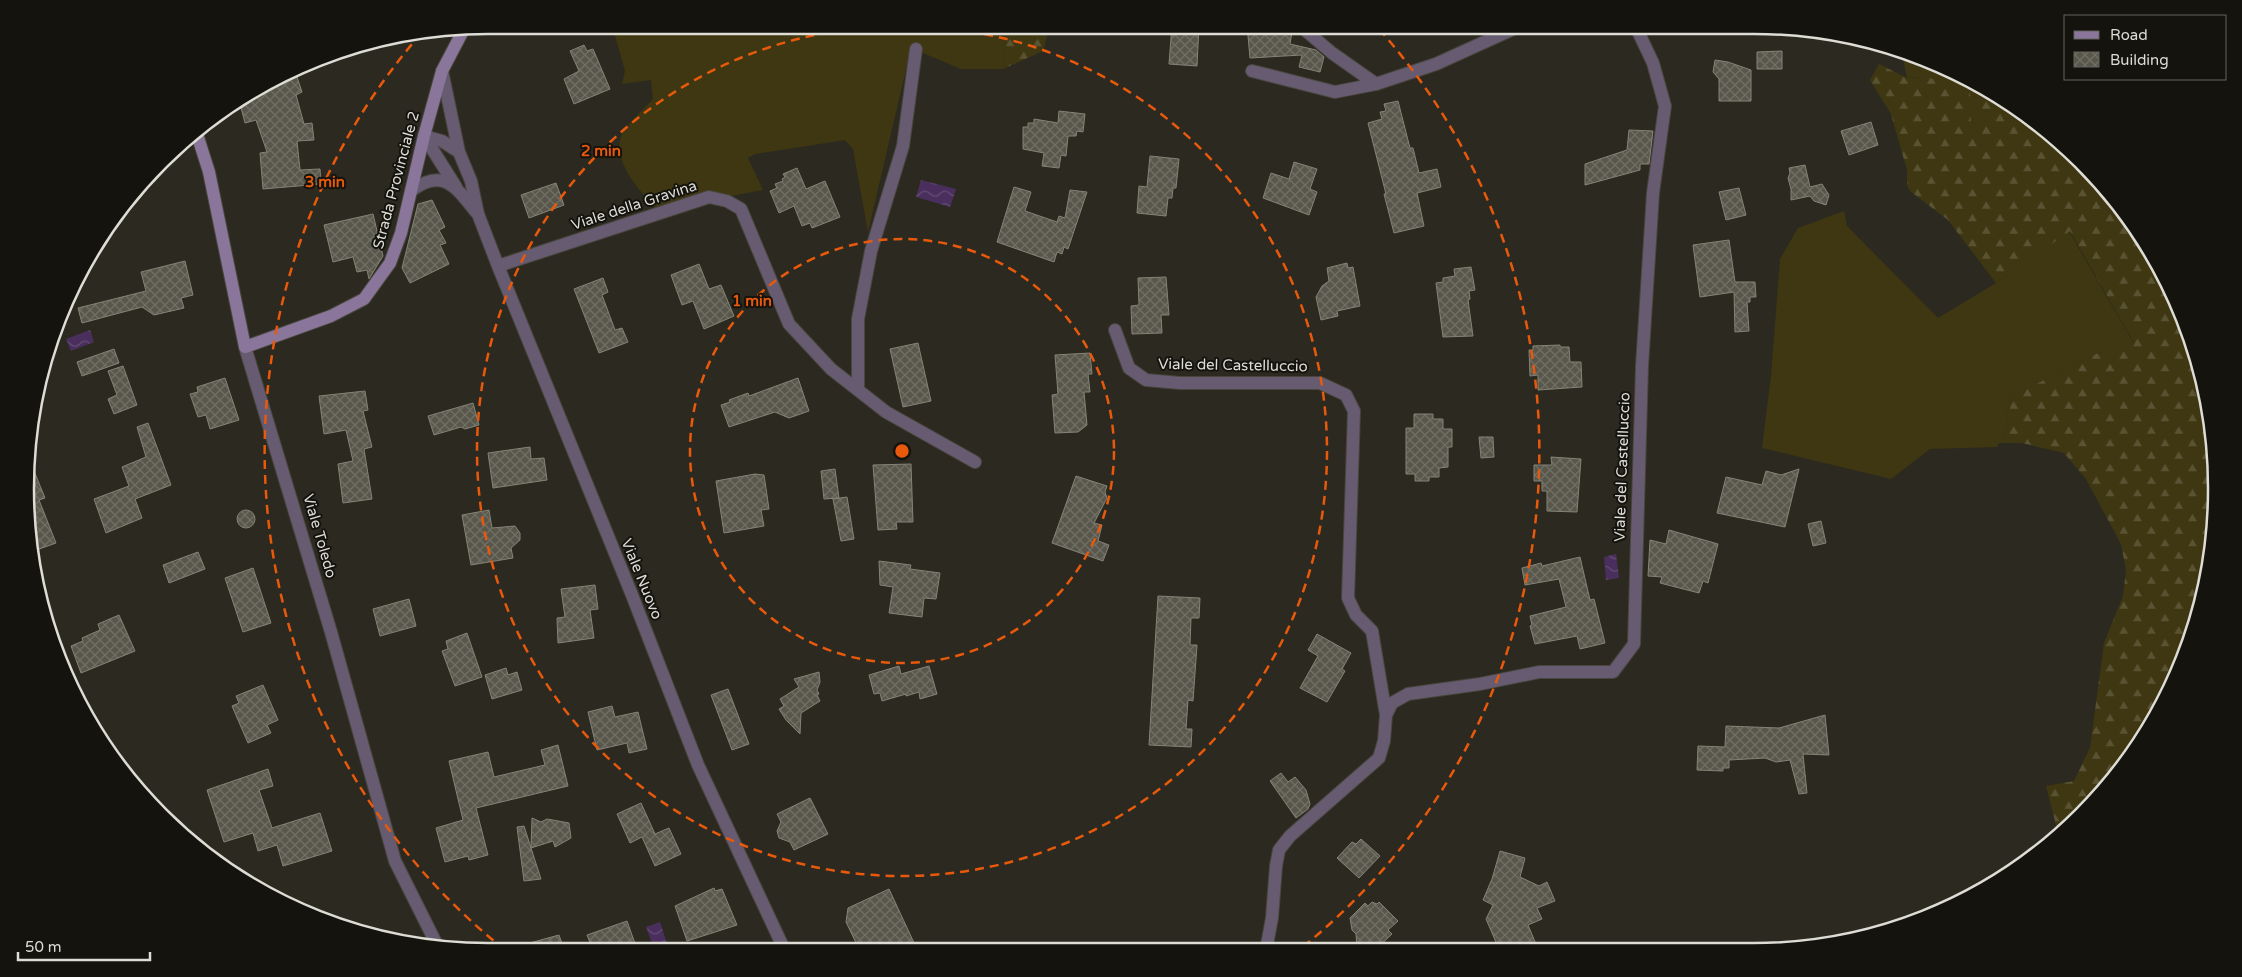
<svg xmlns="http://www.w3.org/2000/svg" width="2242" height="977" font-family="'Varela Round',sans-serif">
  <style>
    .grass { fill: #3e3711 }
    .forest { fill: url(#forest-firs) }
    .water { fill: url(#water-waves) }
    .building { fill: url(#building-cross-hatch); stroke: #858376 }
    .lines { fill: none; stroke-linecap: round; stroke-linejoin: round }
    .street-casing { stroke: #48463d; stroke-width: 14 }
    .secondary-casing { stroke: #48463d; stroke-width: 14 }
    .street { stroke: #675b72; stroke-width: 12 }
    .secondary { stroke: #8a769a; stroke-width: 12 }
    .ring { fill: none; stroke: #e8590c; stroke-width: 2.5; stroke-dasharray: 9 6 }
    .labels { text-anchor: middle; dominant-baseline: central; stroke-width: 4; stroke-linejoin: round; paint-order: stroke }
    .street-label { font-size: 15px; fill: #dddcd5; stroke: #14130e }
    .rim { fill: none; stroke: #dddcd5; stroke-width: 2.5 }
    .centre { fill: #e8590c; stroke: #14130e; stroke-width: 2.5 }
    .ring-label { font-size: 15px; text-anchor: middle; font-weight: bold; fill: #e8590c; stroke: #14130e; stroke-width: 4; stroke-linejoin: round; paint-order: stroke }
  </style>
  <defs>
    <pattern id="forest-firs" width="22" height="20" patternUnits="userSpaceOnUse" patternTransform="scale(1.25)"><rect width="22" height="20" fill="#3e3711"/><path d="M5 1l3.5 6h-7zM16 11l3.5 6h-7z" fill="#595333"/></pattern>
    <pattern id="water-waves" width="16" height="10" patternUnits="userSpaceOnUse" patternTransform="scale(1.25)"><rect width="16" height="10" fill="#4a2f5e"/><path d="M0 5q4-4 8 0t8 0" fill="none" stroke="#644d74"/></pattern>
    <pattern id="building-cross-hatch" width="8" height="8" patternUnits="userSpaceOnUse" patternTransform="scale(1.25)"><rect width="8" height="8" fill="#59574b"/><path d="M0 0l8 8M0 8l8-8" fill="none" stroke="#706f64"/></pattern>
  </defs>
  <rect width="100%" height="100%" fill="#2c2a20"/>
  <path class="grass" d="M612,25H1008L1003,69H961L911,48L868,232L853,149L845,140L755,154L748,158L763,190L657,210C641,192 610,160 622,134C627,124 645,108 653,99L651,80L622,84L625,71Z
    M1901,49L1985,87L1998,96L1994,95L1982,123L1971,124L1926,77L1907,78Z
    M1844,211L1847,226L1938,318L1996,283L2069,231L2134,344L2098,353L2010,397L2004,443H1999L1997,447L1930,449L1891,479L1762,448L1771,376L1780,259L1798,228Z"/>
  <path class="forest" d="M1008,25H1050L1043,51L1003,69Z
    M1879,64L1907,78L1926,77L1970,89L1971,124L1982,123L1980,100L1994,95L2022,114L2047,139L2050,133L2059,140L2121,207L2169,284L2201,369L2216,458L2213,549L2192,638L2121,770L2058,833L2046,786L2074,781L2090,748L2104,643L2123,596L2126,570L2121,544L2086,479L2064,453L2022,443H2004L2010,397L2098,353L2134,343L2070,231L1996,283L1948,220L1910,191L1907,185V170L1891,114L1870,80Z"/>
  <path class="water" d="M921,180L956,189L950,207L916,197Z
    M90,330L94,342L71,351L66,339Z
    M1616,554L1619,578L1606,580L1604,557Z
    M660,922L669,950L655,951L646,927Z"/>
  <path class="building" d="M1172,25H1199L1197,66L1169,64Z
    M1247,25H1278V27L1285,28L1284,31L1292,32L1290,44L1316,50L1324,57L1320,72L1299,67L1302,55L1250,58Z
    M584,45L587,51L593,49L610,89L574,104L564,79L579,71L570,51Z
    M1782,51V69H1757V52Z
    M1715,60L1728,62L1751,70V101H1719V79L1713,72Z
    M278,77L280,82L297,77L302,92L296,95L304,124L312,123L314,140L297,141L300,170L320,169L321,184L263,189L260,153L267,152L256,120L245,123L239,100L257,87Z
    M1398,101L1410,148H1413L1419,173L1437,169L1441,187L1417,193L1424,226L1394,233L1384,194H1386L1368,123L1382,119L1380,112L1386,111L1384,104Z
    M1059,111L1085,114L1083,132L1077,131L1076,136H1068L1066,156L1061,155L1059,168L1042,166L1044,153L1023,149V127H1028V123H1034V119L1058,123Z
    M1871,122L1878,145L1849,155L1841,131Z
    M1629,130L1653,131L1649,164H1640V170L1585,185V164L1627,150Z
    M1150,156L1179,159L1176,188H1173L1172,198H1168L1166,216L1137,213L1139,186L1147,187Z
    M1294,162L1317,169L1310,189L1317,192L1309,215L1263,198L1271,173L1289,179Z
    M1805,165L1810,187L1822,184L1829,195L1826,205L1814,201L1810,196L1791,200V189L1788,178L1790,173L1789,168Z
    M797,168L806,189L825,181L840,217L812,228L810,223L802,226L794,206L779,213L770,191L777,188L775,184L783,181L782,179L785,177L783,174Z
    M556,183L564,205L529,218L521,195Z
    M1014,187L1031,192L1025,211L1057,222L1059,216L1065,218L1070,190L1087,192L1068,249L1064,247L1062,254L1057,252L1054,262L997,242Z
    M1739,188L1746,215L1726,220L1719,192Z
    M432,200L445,227L439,230L446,243L440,245L449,264L410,283L402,268L418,204Z
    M373,214L383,256L369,279L367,270L357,272L353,257L333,262L324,225Z
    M1729,240L1735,282H1755L1756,297H1750V302H1747L1749,331L1735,332L1734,292L1700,297L1693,245Z
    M185,261L193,295L181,298L184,308L154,315L142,307L82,323L78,308L146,291L141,272Z
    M1347,263L1348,268L1353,267L1360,306L1337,311L1338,316L1321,320L1316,297L1322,286L1329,281L1327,268Z
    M699,264L709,289L721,285L734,316L704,329L693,301L682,305L671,275Z
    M1471,267L1475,290L1469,291L1470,299L1468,300L1473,336L1443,337L1436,283L1443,282V278L1455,276L1454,269Z
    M1166,277L1169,315H1161L1162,333L1132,334L1131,306L1139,305L1138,278Z
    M603,278L608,292L602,295L615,330L622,328L628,342L599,353L574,289Z
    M918,343L931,401L903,407L890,349Z
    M1560,345V347H1569L1570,362H1581L1582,387L1538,390V375L1530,376L1529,350H1533V346Z
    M114,349L119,363L82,376L77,362Z
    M1090,353L1092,374H1088L1090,392H1084L1087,425L1078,432L1055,433L1052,395L1058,394L1055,355Z
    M123,366L137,405L114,414L108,399L117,395L108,371Z
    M225,378L239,420L210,429L206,415L198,417L190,394L198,392L197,387Z
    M798,378L809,411L789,418L775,412L729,427L721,405L730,402L729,400L748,393L749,396Z
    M365,391L368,410L363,411L372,447L364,449L372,499L343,503L338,464L353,461L346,430L324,434L319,396Z
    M473,403L479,425L465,429L461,427L434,435L428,416Z
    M1414,414H1433V419H1443V429H1452V447H1448V467L1439,468V477H1429V481H1415V474H1406V428H1414Z
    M148,423L171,485L135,499L142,518L106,533L94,499L129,486L122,467L146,457L137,427Z
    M1479,437H1493L1494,457L1481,458Z
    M530,447L531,459L544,458L547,480L493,488L488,453Z
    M28,456L45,498L39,500L56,543L31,552L25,488Z
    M1551,457L1581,459L1577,512L1547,511V491H1542V481H1534V465H1552Z
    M911,464L913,522H896L897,529L878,530L873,465Z
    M835,469L839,498L824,499L821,471Z
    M1799,469L1785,527L1717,513L1726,477L1762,485L1766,471L1781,475Z
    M755,474L764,475L769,509L761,510L764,526L724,533L716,481Z
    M1076,476L1107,486L1105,492L1107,498L1094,523L1102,525L1098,541L1109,545L1103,561L1052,543Z
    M847,497L854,539L841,541L833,499Z
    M237 519a9 9 0 1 1 18 0a9 9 0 1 1-18 0Z
    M489,510L492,528L515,526L520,533V540L511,548L513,558L471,565L462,515Z
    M1821,521L1826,543L1813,546L1808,524Z
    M1669,530L1718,544L1708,583L1703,581L1699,593L1660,583L1662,577L1648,576L1650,540L1666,544Z
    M198,552L205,569L169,583L163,565Z
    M1580,557L1590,600L1594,599L1605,643L1580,649L1577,636L1535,644L1530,626L1532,625L1530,616L1566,607L1559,579L1525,585L1522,568L1541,563L1542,566Z
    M879,561L911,565L910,569L940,573L936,599L924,598L922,617L889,613L893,587L880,585Z
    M253,568L271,623L243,632L225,578Z
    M595,585L598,609L590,610L594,638L558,643L557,618L565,617L561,589Z
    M1158,596L1200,598L1199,618H1191L1190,645H1197L1193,701L1188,700L1186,729H1192L1191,747L1149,745Z
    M409,599L416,626L380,636L373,609Z
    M119,615L135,651L81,673L71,646L83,641L82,638L100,630L98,624Z
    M467,633L482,677L455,686L442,651L448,649L446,641Z
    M1317,634L1351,653L1342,669L1345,671L1327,702L1300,688L1318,656L1308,650Z
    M899,666L901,674L929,666L937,694L920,699L919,692L906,696V694L882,701L880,693L874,694L869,675Z
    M506,668L508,675L517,672L522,690L492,699L485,675Z
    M819,672L820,682L817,690L819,694L817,695L820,701L801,713L800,734L786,720L779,709L784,706L780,699L799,687L794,679Z
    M263,685L278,720L267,725L271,733L248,743L232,706L239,703L236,696Z
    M728,689L749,744L732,750L711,695Z
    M612,706L615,717L638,712L647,749L629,753L627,743L597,750L588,712Z
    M1825,715L1829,755L1803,754L1807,793L1799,794L1790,760L1776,762L1765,758L1729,760V768H1723V771L1697,770L1698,746L1725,747L1726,726L1779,728Z
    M558,745L568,786L476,808L488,855L469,860L468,856L445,862L436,828L463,820L449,761L488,752L494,777L545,765L541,750Z
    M268,769L273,786L259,790L272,828L320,813L332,851L283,866L277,845L258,851L253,833L224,842L207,790Z
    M1281,773L1288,782L1295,777L1306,790L1310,804L1308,809L1296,818L1270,781Z
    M810,798L828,834L794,850L790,842L779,838L777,831L781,822L777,814Z
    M641,803L655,834L669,828L681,854L655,866L642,837L630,843L617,814Z
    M532,818L541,822L547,819L569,823L571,838L555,847L553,841L531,848L541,879L524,881L517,827L524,826L531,848Z
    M1361,839L1380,856L1359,878L1337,858L1352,842L1356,844Z
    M1500,851L1525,858L1520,877L1539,886L1547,882L1555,901L1537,908L1542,919L1528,925L1538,949H1516L1514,944L1499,949L1486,919L1493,905L1483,900L1492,879Z
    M714,888L715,891L722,889L737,925L687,941L675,906Z
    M889,889L915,945L903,951H860L846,922L848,908Z
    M1372,902L1377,904L1379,902L1398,921L1388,930L1392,934L1377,948L1371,943L1357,948L1356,934L1352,930L1350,918L1365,903L1368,906Z
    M627,921L638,952H594L587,935Z
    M559,935L565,952H516L515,947Z"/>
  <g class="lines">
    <g class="street-casing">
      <path id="street" d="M1305,30L1332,53L1376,84L1436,64L1522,25
        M442,71L459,152L471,181L478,214L498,266L632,595L698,765L785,951
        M1252,71L1335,92L1376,84
        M424,136L456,187
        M424,136L442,141L459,152
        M411,191C443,167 456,187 476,212
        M498,266L709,197L727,201L741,209L789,324L831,369L886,412L975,462
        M1115,330L1129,368L1146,380L1180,383H1320L1346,395L1354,411L1348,598L1356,615L1372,631L1386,715
        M245,347L331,632L395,861L436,943
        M858,390V319L871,251L903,146L916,49
        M1266,950L1272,918L1276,866L1279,850L1290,836L1379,758L1384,741L1386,715L1392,703L1408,694L1480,684L1539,672H1613L1634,644L1642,366L1653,193L1665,106L1653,63L1635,25"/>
    </g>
    <g class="secondary-casing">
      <path id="secondary" d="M196,131L209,172L245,347L331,316L364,299L390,263L401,233L424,136L442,71L464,29"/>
    </g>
    <use href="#street" class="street"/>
    <use href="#secondary" class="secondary"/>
  </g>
  <g class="ring">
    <circle cx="902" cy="451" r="212"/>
    <circle cx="902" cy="451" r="425"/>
    <path d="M505 950A637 637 0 0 1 418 37M1379 29A637 637 0 0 1 1299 950"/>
  </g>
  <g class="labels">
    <g class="street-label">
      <text transform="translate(396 180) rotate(-75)">Strada Provinciale 2</text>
      <text transform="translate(634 205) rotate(-18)">Viale della Gravina</text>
      <text transform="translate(1233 365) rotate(1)">Viale del Castelluccio</text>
      <text transform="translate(1622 467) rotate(-88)">Viale del Castelluccio</text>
      <text transform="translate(320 536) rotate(74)">Viale Toledo</text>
      <text transform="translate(642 579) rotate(68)">Viale Nuovo</text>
    </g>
  </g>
  <path d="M0 0H2242V977H0ZM488 34H1754A454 454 0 0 1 2208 488V489A454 454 0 0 1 1754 943H488A454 454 0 0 1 34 489V488A454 454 0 0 1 488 34Z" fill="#14130e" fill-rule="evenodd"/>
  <path class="rim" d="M488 34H1754A454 454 0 0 1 2208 488V489A454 454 0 0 1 1754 943H488A454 454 0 0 1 34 489V488A454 454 0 0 1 488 34Z"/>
  <circle cx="902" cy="451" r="8" class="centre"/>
  <g class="ring-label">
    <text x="601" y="156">2 min</text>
    <text x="325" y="187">3 min</text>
    <text x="752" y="306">1 min</text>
  </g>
  <rect x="2064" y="15" width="162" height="65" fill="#14130e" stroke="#64635e"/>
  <rect x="2074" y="31" width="25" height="8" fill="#8a769a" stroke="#64635e"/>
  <text x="2110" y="40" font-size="15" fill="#dddcd5">Road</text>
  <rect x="2074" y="52" width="25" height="15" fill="url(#building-cross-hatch)" stroke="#64635e"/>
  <text x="2110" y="65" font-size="15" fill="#dddcd5">Building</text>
  <path d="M18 952v8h132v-8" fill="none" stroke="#dddcd5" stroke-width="2.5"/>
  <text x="25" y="952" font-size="15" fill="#dddcd5" stroke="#14130e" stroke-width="4" paint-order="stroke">50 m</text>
</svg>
